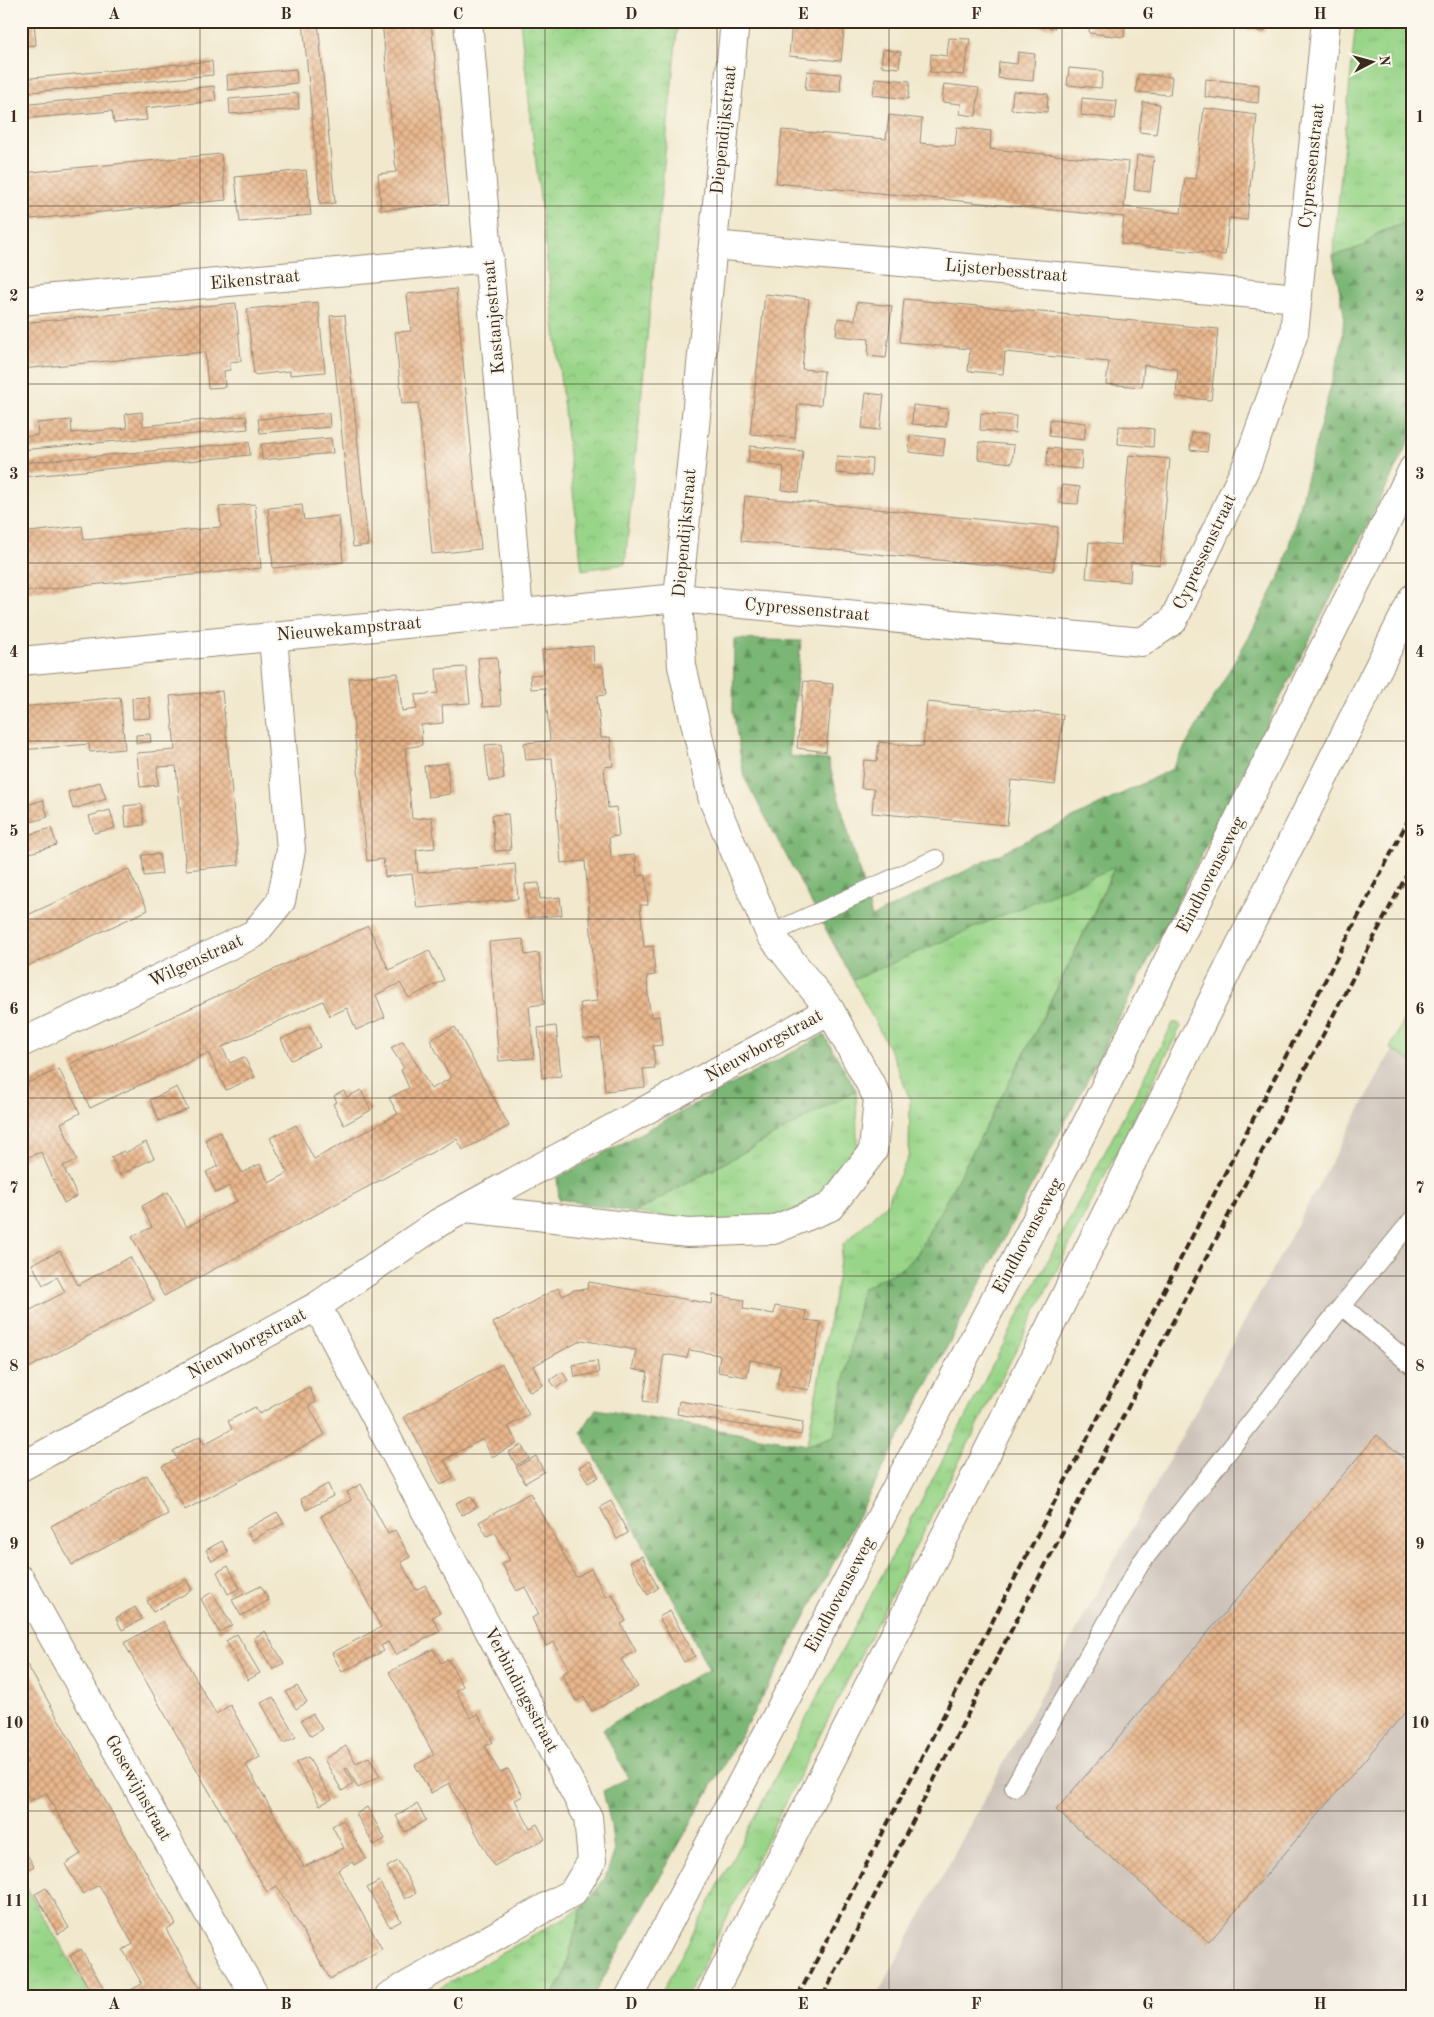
<svg xmlns="http://www.w3.org/2000/svg" width="1434" height="2017" font-family="'Old Standard TT',serif">
  <style>
    .industrial { fill: #cdc2b9 }
    .grass { fill: url(#grass-tufts); stroke: #6a8054 }
    .forest { fill: url(#forest-firs); stroke: #5a704a }
    .park { fill: url(#park-crowns); stroke: #6a8054 }
    .garden { fill: #99d589; stroke: #6a8054 }
    .building { fill: url(#building-cross-hatch) }
    .lines { fill: none; stroke-linecap: round; stroke-linejoin: round }
    .service-casing { stroke: #968976; stroke-width: 20 }
    .minor-casing { stroke: #968976; stroke-width: 30 }
    .secondary-casing { stroke: #968976; stroke-width: 30 }
    .service { stroke: #fff; stroke-width: 18 }
    .minor { stroke: #fff; stroke-width: 28 }
    .secondary { stroke: #fff; stroke-width: 28 }
    .rail { stroke: #3b2a1e; stroke-width: 4; stroke-dasharray: 8 4; stroke-linecap: butt }
    .grid { fill: none; stroke: #3b2a1e; stroke-width: 1; stroke-opacity: 0.55 }
    .labels { text-anchor: middle; dominant-baseline: central; stroke-width: 4; stroke-linejoin: round; paint-order: stroke }
    .street-label { font-size: 18px; fill: #3b2a1e; stroke: #fbf7ec }
    .neatline { fill: none; stroke: #3b2a1e; stroke-width: 2 }
    .grid-label { font-size: 16px; text-anchor: middle; font-weight: bold; fill: #3b2a1e }
  </style>
  <defs>
    <pattern id="grass-tufts" width="24" height="20" patternUnits="userSpaceOnUse" patternTransform="scale(1.25)"><rect width="24" height="20" fill="#99d589"/><path d="M3 7l-1-3M5 7V3M7 7l1-3M15 17l-1-3M17 17v-4M19 17l1-3" fill="none" stroke="#85b776"/></pattern>
    <pattern id="forest-firs" width="22" height="20" patternUnits="userSpaceOnUse" patternTransform="scale(1.25)"><rect width="22" height="20" fill="#7ab675"/><path d="M5 1l3.5 6h-7zM16 11l3.5 6h-7z" fill="#65945f"/></pattern>
    <pattern id="park-crowns" width="20" height="18" patternUnits="userSpaceOnUse" patternTransform="scale(1.25)"><rect width="20" height="18" fill="#99d589"/><path d="M2 6a3 3 0 1 1 6 0M12 15a3 3 0 1 1 6 0" fill="none" stroke="#85b776"/></pattern>
    <pattern id="building-cross-hatch" width="8" height="8" patternUnits="userSpaceOnUse" patternTransform="scale(1.25)"><rect width="8" height="8" fill="#e9b78d"/><path d="M0 0l8 8M0 8l8-8" fill="none" stroke="#be9573"/></pattern>
  </defs>
  <rect width="100%" height="100%" fill="#fbf7ec"/>
  <filter id="ink" filterUnits="userSpaceOnUse"><feTurbulence type="fractalNoise" baseFrequency=".02" numOctaves="2"/><feDisplacementMap in="SourceGraphic" scale="10" xChannelSelector="R" yChannelSelector="G"/><feConvolveMatrix kernelMatrix="1 2 1 2 8 2 1 2 1" color-interpolation-filters="sRGB"/></filter>
  <filter id="wash" filterUnits="userSpaceOnUse"><feTurbulence type="fractalNoise" baseFrequency=".0096" numOctaves="4" result="noise"/><feDisplacementMap in="SourceGraphic" scale="20" xChannelSelector="R" yChannelSelector="G"/><feGaussianBlur stdDeviation="1.12" result="paint"/><feColorMatrix in="noise" values="0 0 0 0 0 0 0 0 0 0 0 0 0 0 0 0 0 1.4 0 .05"/><feComposite in="paint" operator="in"/></filter>
  <g filter="url(#wash)">
    <rect width="100%" height="100%" fill="#f1e8cd"/>
    <path class="industrial" d="M1413,1012V1996H877Z"/>
    <path class="grass" d="M1356,21H1413V220L1376,234L1364,246L1333,256Z
      M1115,866C1055,998 987,1127 917,1254L902,1268L862,1289L834,1436L807,1445L843,1245L887,1203L909,1155L910,1100L893,1056L853,980Z
      M1173,1023H1178L1181,1026L687,1996H660Z
      M856,1090L857,1146L821,1198L766,1222H717L634,1213Z
      M21,1878L91,1996H21Z
      M582,1908L563,1978L551,1996H426Z"/>
    <path class="forest" d="M1413,220V432L1386,488L1103,1050L773,1678L593,1996H551L563,1978L582,1908L605,1878L614,1853L611,1825L603,1791L628,1778L603,1729L666,1691L709,1670L679,1609L581,1432L596,1409L807,1445L834,1436L862,1289L902,1268L917,1254C987,1127 1055,999 1115,867L853,980L744,777L733,711L734,639L801,641L789,756L828,760L872,917L1172,769L1251,633L1282,572L1342,343L1344,314L1333,256L1364,246L1376,234Z
      M824,1035L856,1090L634,1213L559,1199L557,1178Z"/>
    <path class="park" d="M520,21H678L625,564L582,570Z"/>
    <path class="garden" d="M1413,1003V1062L1390,1048Z"/>
    <g id="blocks">
      <path class="building" d="M21,21H34L36,45L21,46Z
        M303,21H318L335,203L320,204Z
        M382,21H431L449,204L381,210L378,174L396,172Z
        M792,21H845L841,61L789,56Z
        M1022,21H1055V28L1021,25Z
        M1090,21H1125L1124,37L1089,33Z
        M1179,21H1266L1265,32Z
        M949,38L970,39L964,75L930,72L931,54L947,56Z
        M883,49L901,52L899,68L881,66Z
        M1018,52L1035,54L1033,81L998,78L999,62L1017,64Z
        M212,61L213,75L21,93V79Z
        M1069,68L1103,71L1101,88L1067,85Z
        M296,69L297,83L228,90L227,75Z
        M807,71L841,74L840,92L805,90Z
        M1138,74L1172,77L1170,95L1136,92Z
        M875,78L910,81L908,99L873,95Z
        M1206,79L1259,85L1258,103L1205,97Z
        M944,84L979,88L976,116L960,114L961,104L942,102Z
        M214,86L216,101L145,108L147,120L114,123L112,111L21,119V105Z
        M1013,91L1048,94L1047,112L1011,109Z
        M298,93L299,109L230,114L229,99Z
        M1082,98L1117,101L1115,119L1081,115Z
        M1143,102L1160,104L1156,134L1139,132Z
        M1204,108L1257,115L1247,220L1229,218L1225,255L1121,244L1124,217L776,183L782,130L886,139L889,115L922,119L920,143L955,146L957,127L991,131L990,149L1129,162L1124,207L1181,213L1185,178L1196,179Z
        M221,154L226,200L21,220V173Z
        M1137,155L1154,157L1150,192L1134,190Z
        M306,170L311,215L240,222L235,177Z
        M456,289L481,549L432,554L418,403L402,404L395,332L411,331L407,294Z
        M765,294L809,299L802,369L824,371L821,405L798,404L795,438L750,434Z
        M904,299L1218,329L1211,400L1176,397L1178,369L1144,365L1142,387L1106,384L1109,362L1005,352L1003,374L968,371L970,349L900,342Z
        M318,302L325,372L290,375V371L254,375L247,309Z
        M857,302L892,306L886,358L868,356L869,339L836,336L838,318L855,320Z
        M236,303L241,361L229,362L230,370L224,371L225,387L208,388L205,352L21,369V323Z
        M345,315L368,545L353,547L330,316Z
        M866,393L884,395L880,430L862,428Z
        M913,405L948,409L946,427L912,424Z
        M142,412L143,426L246,416L248,429L21,450V437L38,435L37,423L71,420L72,433L127,428L125,414Z
        M329,413L330,427L260,433L258,419Z
        M981,413L1016,416L1015,433L980,430Z
        M1050,419L1086,423L1084,440L1049,436Z
        M1119,426L1154,429L1153,447L1118,444Z
        M1192,432L1209,434L1207,452L1190,450Z
        M910,435L945,439L943,456L909,452Z
        M331,438L333,453L262,460L261,444Z
        M249,442L250,455L21,477V463Z
        M979,442L1014,445L1012,463L978,459Z
        M750,446L803,451L799,492L782,490L784,467L748,462Z
        M1048,448L1082,451L1081,469L1046,466Z
        M1129,455L1170,459L1160,565L1131,562L1130,582L1086,578L1089,542L1121,545Z
        M837,456L872,459L871,476L836,473Z
        M1062,485L1080,487L1078,504L1060,503Z
        M745,496L1058,527L1053,571L741,541Z
        M255,504L261,568L21,592V533L82,526L84,540L221,527L219,507Z
        M302,505L304,520L339,516L343,562L273,568L268,508Z
        M593,646L594,667L603,666L606,695L597,696L599,716L601,738L610,737L613,766L604,767L608,808L616,807L619,836L609,837L611,857L635,855L637,876L646,875L648,905H640L642,925L644,947L653,946L655,975L647,976L648,997L651,1017L659,1016L662,1045L653,1046L655,1068L643,1069L645,1087L605,1091L600,1038L584,1039L580,1003L597,1001L585,861L561,863L552,758L526,760L524,743L550,741L545,688L531,689L530,675L544,674L542,650Z
        M497,657L501,706L483,707L478,658Z
        M466,667L470,703L442,705L443,723L421,725L422,745L405,748L412,819L432,817L435,848L416,850L418,873L515,864L518,899L417,908L412,874L385,877L383,859L367,861L349,678L398,673L402,711L417,709L415,695L438,693L436,669Z
        M804,681L833,684L826,752L797,748Z
        M222,691L239,865L186,870L176,766L157,767L158,785L140,787L137,753L175,750L170,696Z
        M120,697L125,749L90,752L89,744L21,750V707Z
        M149,697L151,718L133,719L132,698Z
        M927,702L1063,715L1055,785L1011,780L1007,825L872,813L874,789L861,788L864,760L877,761L879,742L923,747Z
        M150,734L151,742L136,743V735Z
        M501,744L504,779L489,781L485,745Z
        M447,763L450,794L428,797L424,766Z
        M100,782L106,799L73,809L68,792Z
        M43,800L48,817L21,825V807Z
        M142,804L144,825L126,827L124,806Z
        M110,810L115,828L94,833L89,816Z
        M508,814L511,850L495,851L492,815Z
        M51,828L57,845L23,855L21,837Z
        M159,854L162,874L144,876L142,855Z
        M128,869L148,910L21,969V918Z
        M539,883L540,899L560,897L562,915L528,918L525,884Z
        M368,926L389,970L429,950L444,980L409,998L400,983L376,995L385,1017L356,1030L347,1008L330,1016L323,1001L222,1047L230,1063L244,1057L255,1077L226,1090L208,1053L90,1108L70,1064Z
        M523,939L525,955L539,953L541,970L544,1004L529,1006L534,1058L499,1061L489,942Z
        M310,1026L320,1047L291,1060L281,1039Z
        M556,1026L561,1076L542,1078L538,1028Z
        M455,1027L509,1126L463,1150L457,1139L164,1296L132,1237L152,1227L142,1206L168,1192L187,1227L237,1201L229,1186L216,1193L206,1172L218,1166L205,1140L220,1132L242,1173L260,1164L269,1183L288,1173L270,1138L296,1125L314,1159L398,1114L389,1098L409,1088L401,1070L404,1068L391,1048L403,1041L431,1089L451,1078L430,1040Z
        M59,1069L80,1113L61,1123L77,1160L63,1166L77,1196L64,1203L41,1152L21,1160V1086Z
        M177,1087L188,1109L159,1121L150,1100Z
        M361,1090L371,1110L344,1125L333,1104L337,1102L334,1096L344,1091L347,1097Z
        M146,1142L154,1158L120,1175L111,1157L124,1151L125,1153Z
        M60,1251L78,1285L130,1257L154,1301L21,1372V1315L65,1292L57,1277L43,1285L32,1264Z
        M589,1282L712,1304L713,1295L744,1300L743,1309L774,1314L775,1306L806,1311L805,1320L821,1322L809,1390L777,1384L781,1366L750,1360L747,1377L718,1372L720,1355L689,1350L687,1358L664,1354L656,1403L643,1401L648,1372L632,1369L636,1350L582,1340L533,1366L543,1385L530,1392L493,1323L558,1288L563,1296L574,1290L587,1289Z
        M597,1361L599,1373L575,1377L573,1365Z
        M502,1364L529,1415L508,1426L517,1443L492,1457L483,1439L464,1449L444,1460L454,1478L441,1485L404,1417Z
        M562,1372L568,1380L556,1388L550,1380Z
        M309,1387L316,1402L309,1406L325,1435L185,1510L162,1466L177,1459L173,1451L200,1436L204,1444L232,1429L228,1421L255,1407L259,1414Z
        M679,1401L803,1422L801,1435L677,1414Z
        M1377,1435L1413,1466V1703L1209,1942L1056,1810Z
        M521,1445L529,1458L516,1465L509,1452Z
        M536,1456L544,1472L525,1483L516,1467Z
        M590,1461L599,1477L588,1483L579,1467Z
        M147,1475L168,1514L72,1565L51,1526Z
        M328,1484L333,1496L306,1510L301,1499Z
        M361,1484L388,1534L395,1530L410,1557L401,1562L416,1590L425,1585L440,1613L432,1617L440,1631L395,1655L388,1642L381,1646L384,1651L342,1672L332,1653L381,1627L321,1516L351,1500L347,1492Z
        M530,1493L576,1577L591,1569L606,1597L612,1594L626,1621L621,1624L636,1651L621,1659L638,1687L592,1711L584,1697L576,1701L569,1687L562,1674L569,1670L554,1642L546,1646L539,1633L532,1618L539,1614L525,1587L517,1591L502,1564L510,1560L495,1532L487,1536L479,1522Z
        M471,1496L477,1507L462,1515L456,1503Z
        M611,1501L628,1533L617,1539L600,1507Z
        M277,1512L284,1523L252,1540L246,1529Z
        M222,1541L228,1552L212,1561L206,1550Z
        M642,1556L658,1588L648,1595L630,1562Z
        M228,1566L240,1588L228,1594L217,1572Z
        M186,1579L192,1590L153,1612L147,1601Z
        M261,1586L269,1600L241,1616L232,1600Z
        M212,1592L232,1625L219,1632L201,1599Z
        M135,1607L142,1619L122,1630L116,1618Z
        M670,1611L695,1656L684,1662L659,1617Z
        M163,1621L216,1714L230,1705L260,1757L246,1765L304,1867L344,1848L332,1826L343,1820L366,1858L354,1865L352,1862L338,1870L382,1949L330,1979L277,1886L267,1892L124,1643Z
        M265,1631L284,1663L273,1670L254,1638Z
        M237,1634L260,1673L248,1680L226,1641Z
        M433,1649L441,1663L448,1659L463,1686L456,1691L471,1718L478,1714L493,1742L485,1746L492,1759L500,1773L508,1769L523,1796L515,1800L530,1828L537,1824L545,1839L494,1866L449,1783L431,1793L415,1765L434,1755L389,1672Z
        M21,1654L176,1924L166,1929L204,1996L124,1994L142,1984L123,1950L133,1944L99,1885L83,1894L65,1864L81,1854L46,1793L30,1801L21,1786V1766L28,1762L21,1751Z
        M297,1686L307,1702L296,1709L286,1692Z
        M273,1697L296,1737L284,1743L261,1703Z
        M313,1714L322,1729L311,1736L301,1720Z
        M346,1746L356,1763L369,1757L380,1776L358,1788L347,1768L345,1769L353,1784L342,1791L324,1759Z
        M308,1757L332,1799L320,1805L296,1763Z
        M417,1804L426,1820L405,1832L396,1816Z
        M367,1807L385,1839L374,1845L356,1814Z
        M21,1845L34,1866L22,1872L21,1871Z
        M398,1861L416,1893L405,1899L387,1867Z
        M379,1881L401,1921L390,1927L367,1888Z
        M46,1888L69,1928L58,1934L35,1894Z
        M81,1949L104,1989L93,1995L70,1956Z"/>
    </g>
  </g>
  <g filter="url(#ink)">
    <use href="#blocks" fill-opacity="0" stroke="#968976" stroke-width="1"/>
    <g class="lines">
      <g class="service-casing">
        <path id="service" d="M770,934L936,859
          M1413,1219L1342,1306L1413,1366
          M1014,1787L1140,1564L1342,1306"/>
      </g>
      <g class="minor-casing">
        <path id="minor" d="M468,21L519,613
          M713,245L1298,298
          M21,301L489,258
          M21,661L678,598L1142,642L1173,621L1247,465L1294,333L1326,21
          M21,1043L254,934L281,901L291,850L273,637
          M466,1208L688,1233L773,1230L830,1207L873,1151L878,1098L830,1010L770,934L713,800L682,666L678,598L735,21
          M317,1306L588,1817L592,1861L573,1892L389,1996
          M21,1467L317,1306L438,1223L830,1010
          M21,1580L255,1996"/>
      </g>
      <g class="secondary-casing">
        <path id="secondary" d="M630,1996L1083,1131L1413,469
          M711,1996L978,1471L1413,598"/>
      </g>
      <use href="#service" class="service"/>
      <use href="#minor" class="minor"/>
      <use href="#secondary" class="secondary"/>
      <path class="rail" d="M798,1996L1413,811
        M823,1996L992,1667L1413,863"/>
    </g>
  </g>
  <path class="grid" d="M200,21V1996M372,21V1996M545,21V1996M717,21V1996M889,21V1996M1062,21V1996M1234,21V1996M21,206H1413M21,384H1413M21,563H1413M21,741H1413M21,919H1413M21,1098H1413M21,1276H1413M21,1454H1413M21,1633H1413M21,1811H1413"/>
  <g class="labels">
    <g class="street-label">
      <text transform="translate(724 130) rotate(-84)">Diependijkstraat</text>
      <text transform="translate(1312 166) rotate(-84)">Cypressenstraat</text>
      <text transform="translate(1006 271) rotate(5)">Lijsterbesstraat</text>
      <text transform="translate(255 280) rotate(-5)">Eikenstraat</text>
      <text transform="translate(494 317) rotate(-95)">Kastanjestraat</text>
      <text transform="translate(685 533) rotate(-85)">Diependijkstraat</text>
      <text transform="translate(1205 552) rotate(-65)">Cypressenstraat</text>
      <text transform="translate(807 610) rotate(5)">Cypressenstraat</text>
      <text transform="translate(349 629) rotate(-5)">Nieuwekampstraat</text>
      <text transform="translate(1211 875) rotate(-63)">Eindhovenseweg</text>
      <text transform="translate(196 961) rotate(-25)">Wilgenstraat</text>
      <text transform="translate(764 1046) rotate(-29)">Nieuwborgstraat</text>
      <text transform="translate(1028 1236) rotate(-62)">Eindhovenseweg</text>
      <text transform="translate(247 1344) rotate(-28)">Nieuwborgstraat</text>
      <text transform="translate(840 1595) rotate(-62)">Eindhovenseweg</text>
      <text transform="translate(521 1690) rotate(62)">Verbindingsstraat</text>
      <text transform="translate(138 1788) rotate(61)">Gosewijnstraat</text>
    </g>
  </g>
  <rect width="1434" height="2017" fill="none" stroke="#fbf7ec" stroke-width="55"/>
  <g transform="translate(1372 62) rotate(84)" stroke="#fbf7ec" stroke-width="4" paint-order="stroke">
  <path d="M0-4L9 19L0 12L-9 19Z" fill="#3b2a1e"/>
  <text y="-8" font-size="14" font-weight="bold" text-anchor="middle" fill="#3b2a1e">N</text>
  </g>
  <rect x="28" y="28" width="1378" height="1962" class="neatline"/>
  <g class="grid-label">
    <text x="114" y="19">A</text>
    <text x="286" y="19">B</text>
    <text x="458" y="19">C</text>
    <text x="631" y="19">D</text>
    <text x="803" y="19">E</text>
    <text x="976" y="19">F</text>
    <text x="1148" y="19">G</text>
    <text x="1320" y="19">H</text>
    <text x="14" y="122">1</text>
    <text x="1420" y="122">1</text>
    <text x="14" y="301">2</text>
    <text x="1420" y="301">2</text>
    <text x="14" y="479">3</text>
    <text x="1420" y="479">3</text>
    <text x="14" y="657">4</text>
    <text x="1420" y="657">4</text>
    <text x="14" y="836">5</text>
    <text x="1420" y="836">5</text>
    <text x="14" y="1014">6</text>
    <text x="1420" y="1014">6</text>
    <text x="14" y="1193">7</text>
    <text x="1420" y="1193">7</text>
    <text x="14" y="1371">8</text>
    <text x="1420" y="1371">8</text>
    <text x="14" y="1549">9</text>
    <text x="1420" y="1549">9</text>
    <text x="14" y="1728">10</text>
    <text x="1420" y="1728">10</text>
    <text x="14" y="1906">11</text>
    <text x="1420" y="1906">11</text>
    <text x="114" y="2009">A</text>
    <text x="286" y="2009">B</text>
    <text x="458" y="2009">C</text>
    <text x="631" y="2009">D</text>
    <text x="803" y="2009">E</text>
    <text x="976" y="2009">F</text>
    <text x="1148" y="2009">G</text>
    <text x="1320" y="2009">H</text>
  </g>
</svg>
